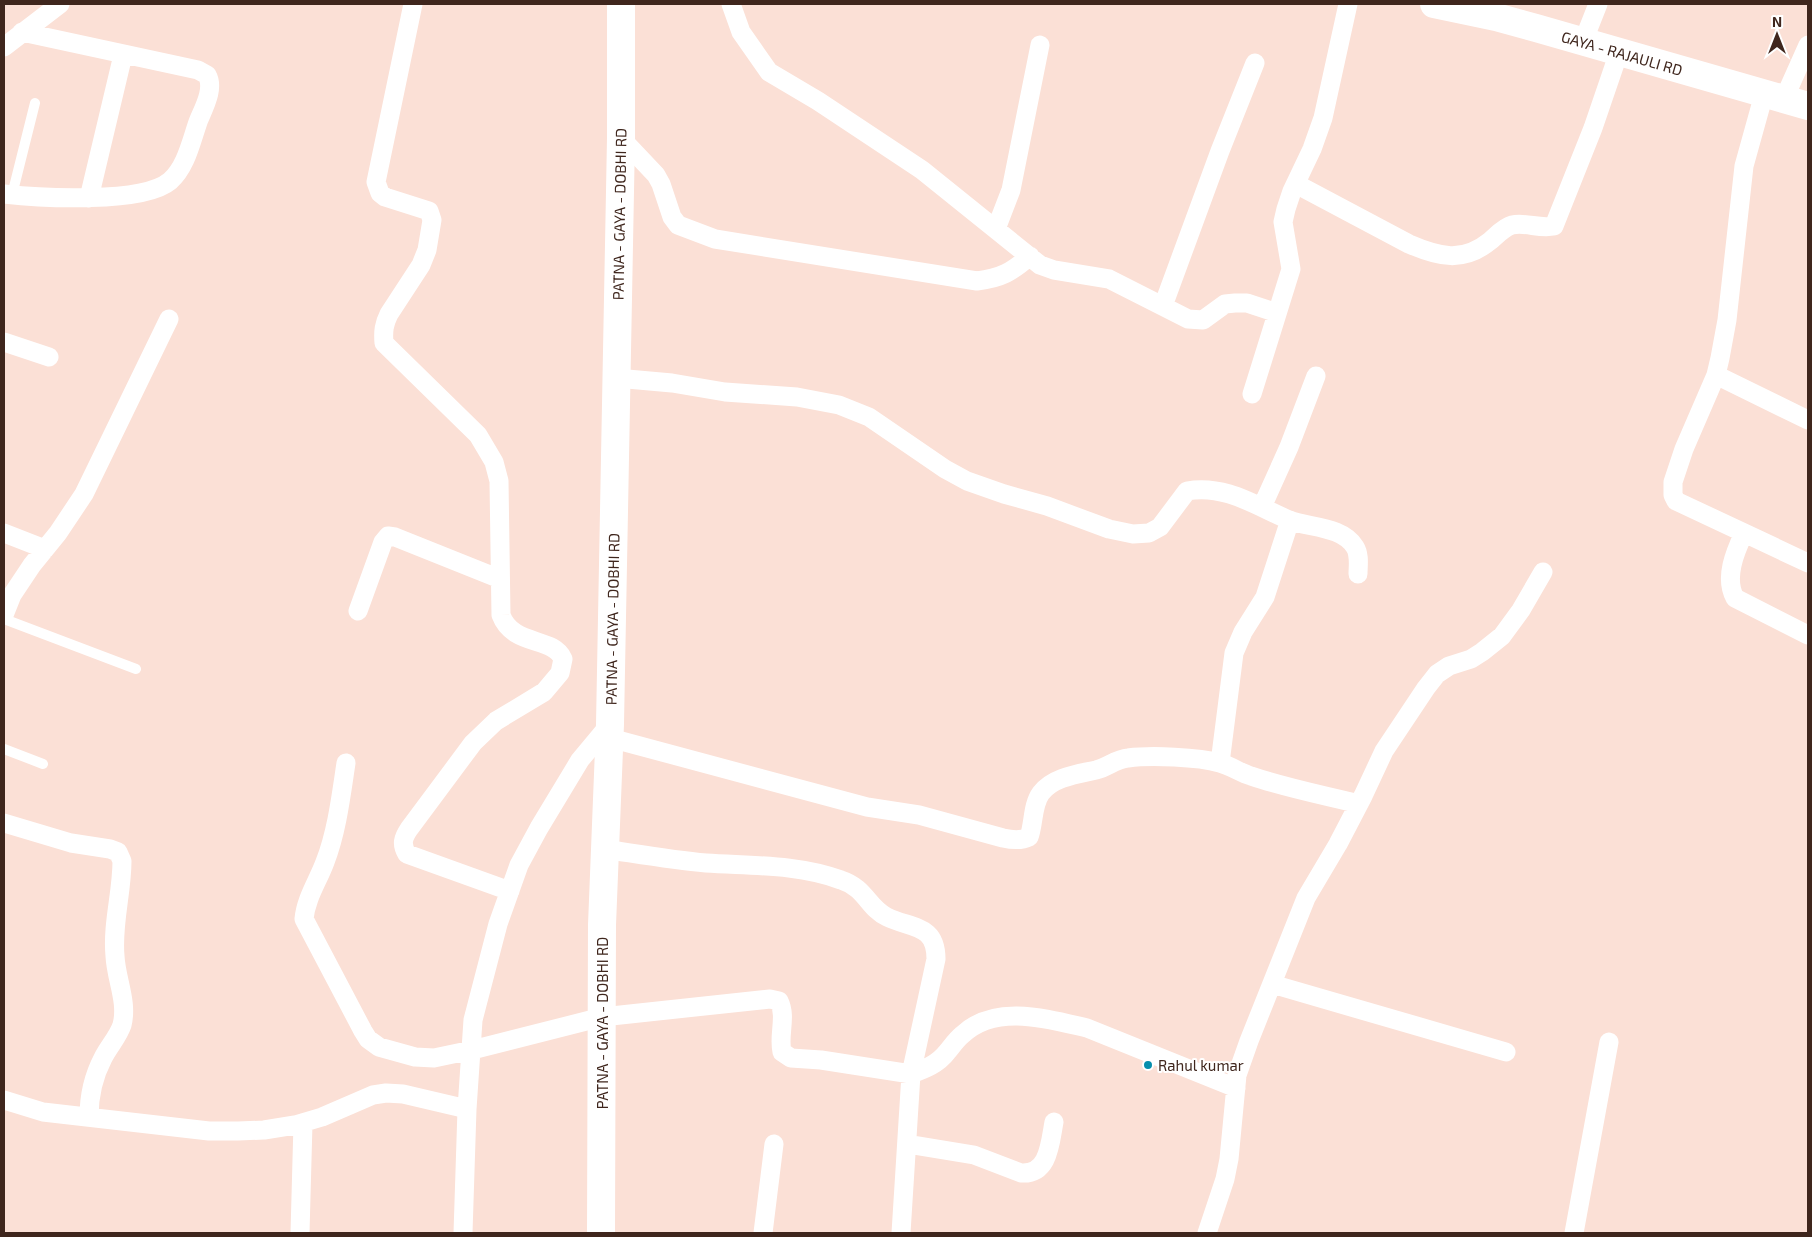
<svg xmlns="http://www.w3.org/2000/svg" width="1812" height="1237" font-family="'Exo 2',sans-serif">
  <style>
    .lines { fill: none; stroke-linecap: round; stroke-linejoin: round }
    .lane { stroke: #fff; stroke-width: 10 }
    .street { stroke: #fff; stroke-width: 19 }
    .primary { stroke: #fff; stroke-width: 28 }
    .poi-dot { fill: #078eac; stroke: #fff; stroke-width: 2 }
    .labels { text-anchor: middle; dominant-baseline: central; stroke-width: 4; stroke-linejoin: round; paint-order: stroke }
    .street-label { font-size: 15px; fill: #3f261d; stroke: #fff }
    .poi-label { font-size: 15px; fill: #3f261d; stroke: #fff; text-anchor: start }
  </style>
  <rect width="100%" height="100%" fill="#fbe0d6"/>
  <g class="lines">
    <path class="lane" d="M12,195L35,103
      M4,619L136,669
      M4,749L43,764"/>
    <path class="street" d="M413,4L376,182L380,193L385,197L429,211L432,220L427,250L421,265L389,314C384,324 383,331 384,343L478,435L494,462L499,481L501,615C513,647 553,636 563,659L560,673L544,692L496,721L473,743L409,829C403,838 401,844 407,854L510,891
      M731,4L741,32L769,72L818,101L922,170L1040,265L1054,270L1109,279L1188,319L1203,320L1225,304L1235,303H1247L1277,313
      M1583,42L1598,4
      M4,47L60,4
      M1764,94L1744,166L1727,320L1720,358L1716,375L1684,449L1673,482V495L1676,501L1808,563
      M1784,99L1808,45
      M621,138L656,175L661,184L672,217L678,225L715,239L977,281C1001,278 1012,272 1030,256
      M1296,184L1409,244C1439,257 1463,263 1490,241C1496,236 1504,227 1512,225C1526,222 1539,229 1554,226L1593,128L1619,52
      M4,194C40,198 143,204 170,181C186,167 191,142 198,122C203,109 215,89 207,75L198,70L22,32
      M89,198L123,55
      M996,229L1011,190L1040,45
      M1163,306L1220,151L1255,63
      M4,342L49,357
      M1716,375L1808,420
      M616,378L672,383L725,392L797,397L839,405L869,417L945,469L967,481L1004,494L1047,506L1109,529L1133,534L1149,533L1160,527L1187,491C1225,484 1256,506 1289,520C1310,528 1342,526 1355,547C1360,555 1358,566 1358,574
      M1252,394L1291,269L1283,222L1286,209L1292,191L1312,149L1323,118L1348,4
      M1262,507L1289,447L1316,376
      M4,533L45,549
      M1744,533C1735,552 1724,578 1735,598L1808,635
      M358,611L383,542L388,536L395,537L500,579
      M4,615L12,595L32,565L58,533L84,494L169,319
      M610,738L867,807L919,815L1003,838C1012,840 1021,841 1029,837C1034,824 1032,805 1041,793C1053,777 1078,774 1096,770C1108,767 1116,759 1128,758C1151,755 1198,757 1220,763C1231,766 1241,773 1251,776C1286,788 1323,795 1359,804
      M346,763C341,796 337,831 325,862C318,881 306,898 304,919L363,1031L368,1039L379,1047L415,1057L434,1058L472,1050L602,1017L770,999L779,1001C787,1017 778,1035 782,1052L791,1058L821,1060L911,1074C925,1069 938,1064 947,1052C952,1046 956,1040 962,1035C995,1003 1048,1019 1087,1028L1236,1088
      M1220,763L1234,653L1243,632L1265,597L1290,520
      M4,823L71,843L110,849L118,852L122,861C122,893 112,924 115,956C116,979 128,1002 122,1025C118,1037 109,1046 103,1058C93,1077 89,1095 89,1117
      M604,849C638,854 672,860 706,863C751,866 798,864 841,880C866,888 868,908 887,917C912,929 936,924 936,959L911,1074L901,1233
      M1272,984L1506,1052
      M4,1100L43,1112L209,1131H238L264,1130L295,1125L322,1117L373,1095L386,1093L403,1094L467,1109
      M907,1144L974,1155L1021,1173C1049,1175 1050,1143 1054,1122
      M300,1233L303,1123
      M463,1233L467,1109L473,1020L498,924L519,865L539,828L580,760L610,724
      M763,1233L774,1144
      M1207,1233L1225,1179L1229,1159L1237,1075L1249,1041L1306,898L1338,844L1363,796L1384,751L1426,688L1437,674L1449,666L1471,659L1482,652L1502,636L1521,610L1543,572
      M1574,1233L1609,1042"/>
    <path class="primary" d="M1434,4L1496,17L1536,28L1808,106
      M601,1233L602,925L610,724L621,138V4"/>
  </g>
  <circle class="poi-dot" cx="1148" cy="1065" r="5"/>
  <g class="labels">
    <g class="street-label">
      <text transform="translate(1622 53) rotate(16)">GAYA - RAJAULI RD</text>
      <text transform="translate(619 214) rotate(-89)">PATNA - GAYA - DOBHI RD</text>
      <text transform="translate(612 619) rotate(-89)">PATNA - GAYA - DOBHI RD</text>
      <text transform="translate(602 1023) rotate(-90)">PATNA - GAYA - DOBHI RD</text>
    </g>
    <g class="poi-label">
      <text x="1158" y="1065">Rahul kumar</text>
    </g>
  </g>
  <rect width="1812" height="1237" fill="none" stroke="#3f261d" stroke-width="10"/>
  <g transform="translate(1777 35)" stroke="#ffffff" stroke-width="4" paint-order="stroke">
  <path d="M0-4L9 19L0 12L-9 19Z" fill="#3f261d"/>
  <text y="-8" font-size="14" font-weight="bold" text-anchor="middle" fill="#3f261d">N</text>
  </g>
</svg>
